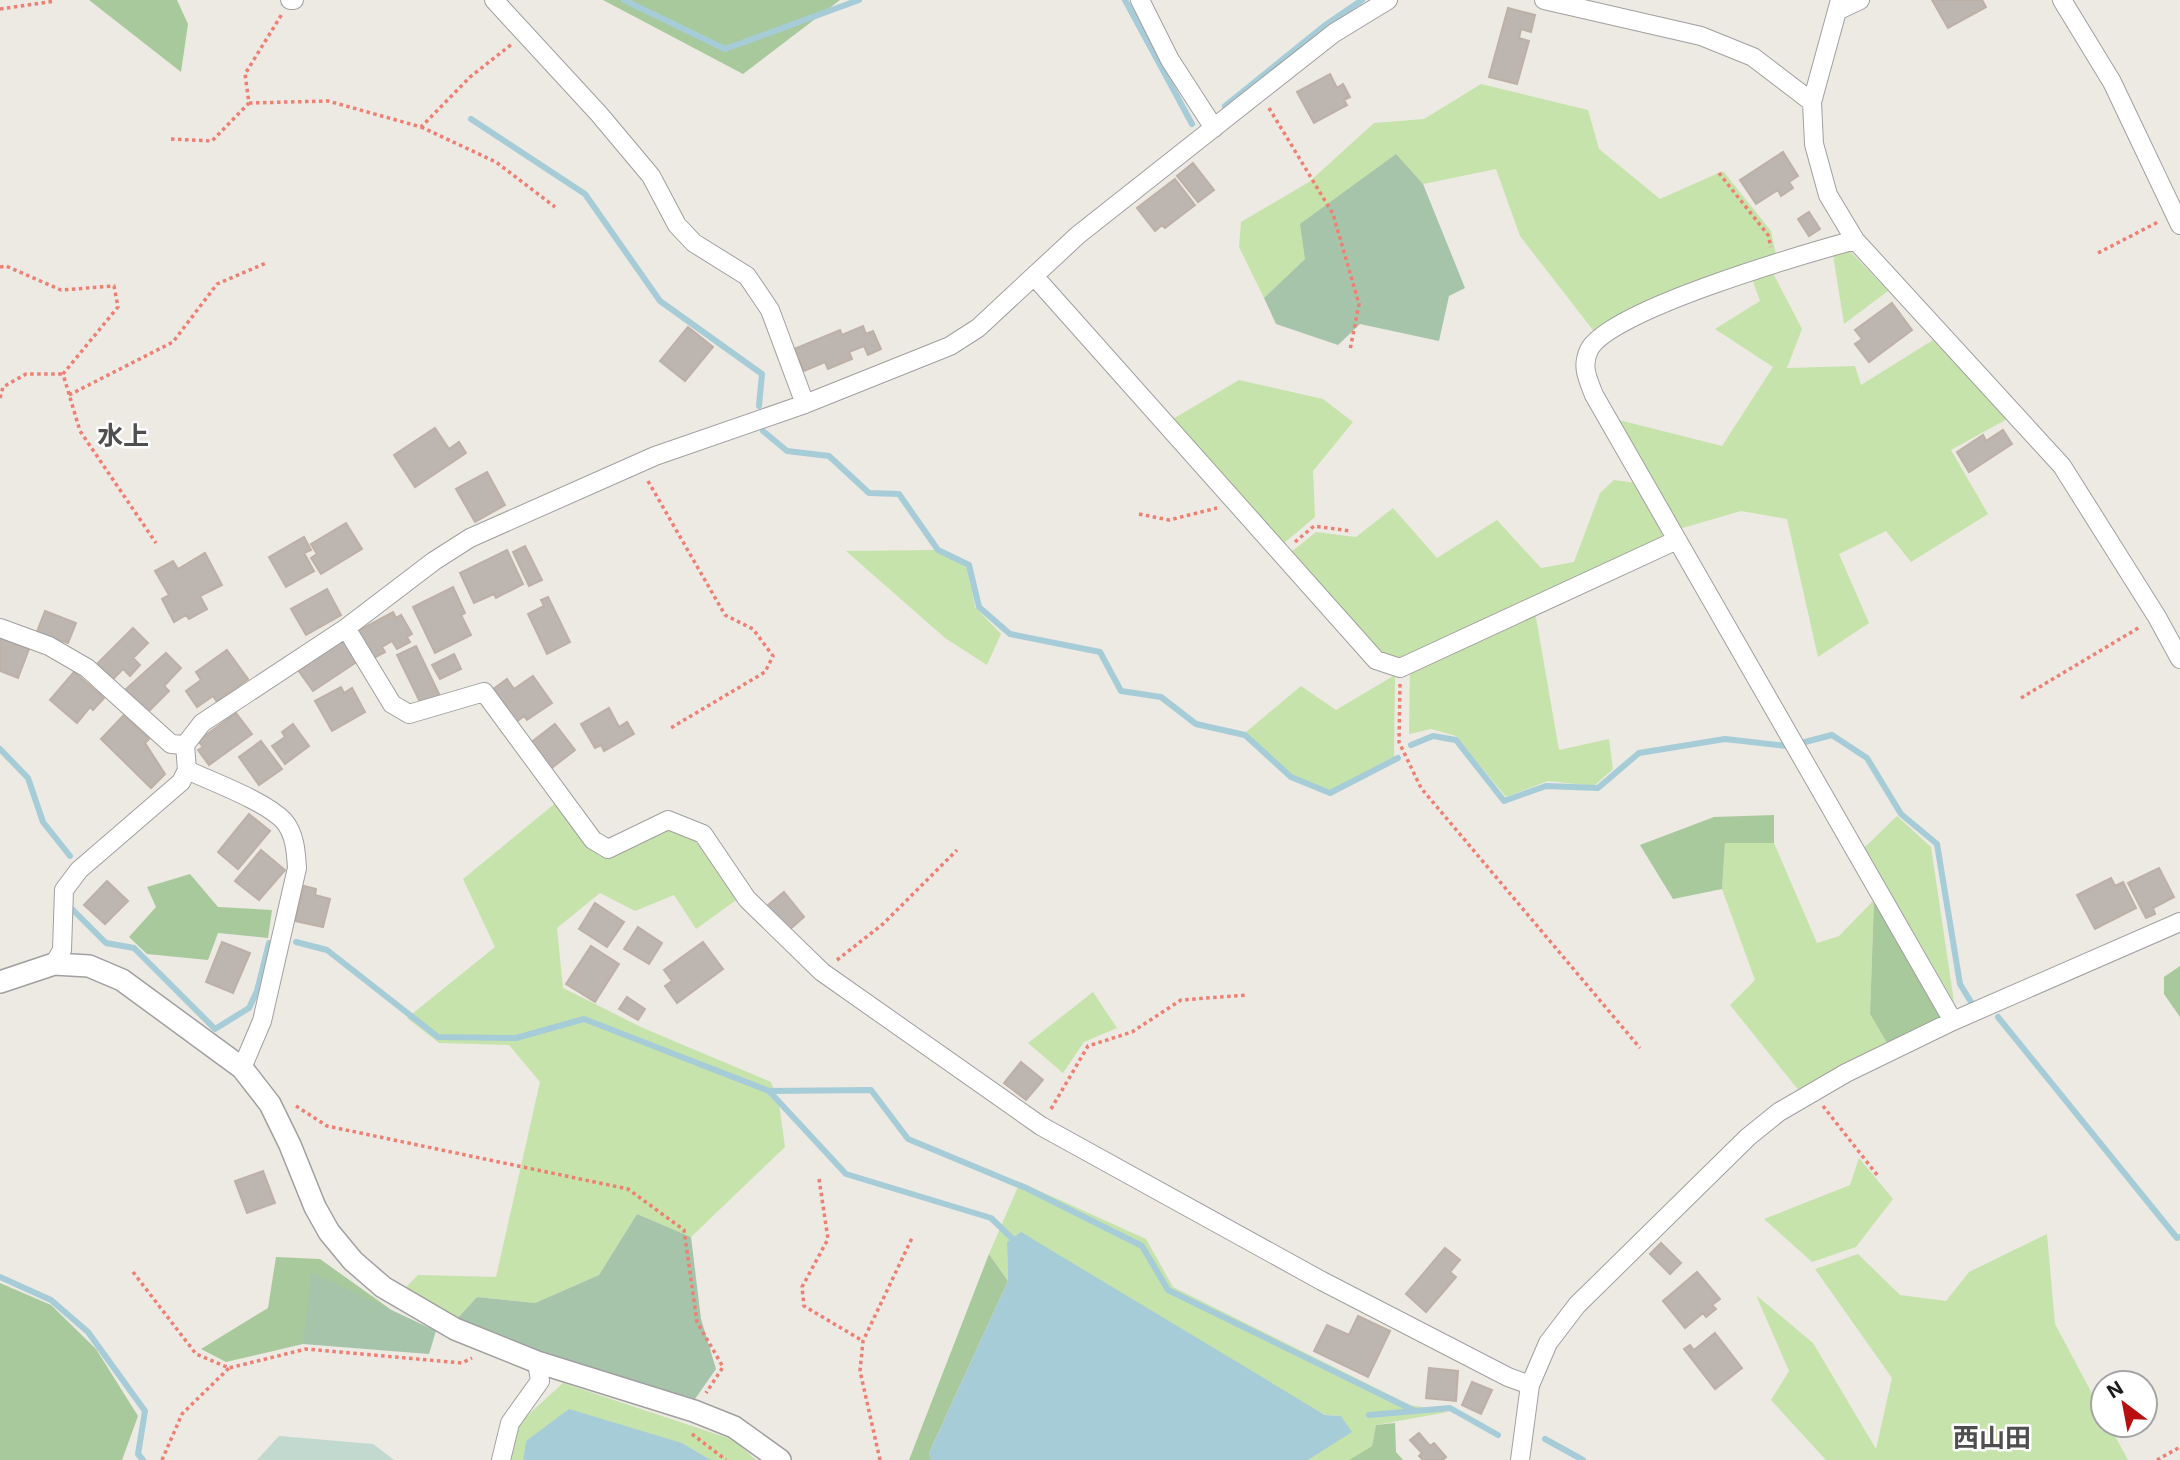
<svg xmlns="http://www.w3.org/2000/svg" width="2180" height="1460" font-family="Inter,'Noto Sans JP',sans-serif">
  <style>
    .grass { fill: #c7e3ac }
    .forest { fill: #a8c99b }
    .wetland { fill: #c1d9ce }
    .cemetery { fill: #a6c4aa }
    .water { fill: #a6ccd7 }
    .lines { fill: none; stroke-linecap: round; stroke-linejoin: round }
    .stream { stroke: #a6ccd7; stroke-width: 6 }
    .building { fill: #bdb5b0; stroke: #bdb0a6; stroke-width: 2 }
    .minor-casing { stroke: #a0a0a0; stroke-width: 20 }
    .tertiary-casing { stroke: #a0a0a0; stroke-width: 24 }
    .path { stroke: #ee7f73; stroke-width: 3.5; stroke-dasharray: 3.5 3.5; stroke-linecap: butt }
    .minor { stroke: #fff; stroke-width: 18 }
    .tertiary { stroke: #fff; stroke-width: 21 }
    .labels { text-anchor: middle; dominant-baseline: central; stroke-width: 5; stroke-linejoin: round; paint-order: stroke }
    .neighbourhood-label { font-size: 26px; font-weight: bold; fill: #4f4f4f; stroke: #fff }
  </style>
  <rect width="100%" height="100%" fill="#ede9e3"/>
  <path class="grass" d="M1481,84L1588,110L1599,149L1660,199L1723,171L1771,231L1776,255L1596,334L1520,236L1496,169L1423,184L1396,155L1305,259L1264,298L1239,247L1241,222L1309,182L1374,123L1424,119Z
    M1849,250L1888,291L1844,324L1833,255Z
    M1773,273L1802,329L1787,368L1855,366L1861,385L1933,340L2007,419L1951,450L1988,514L1911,562L1886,531L1839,554L1869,623L1818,657L1787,519L1741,511L1679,529L1615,419L1722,446L1773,367L1715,329L1760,301L1752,279Z
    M1239,380L1323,399L1353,422L1313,471L1315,517L1284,543L1171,420Z
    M1614,480L1637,483L1667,536L1402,659L1382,653L1290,553L1316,532L1356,537L1393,508L1437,558L1497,520L1541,568L1574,562L1600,493Z
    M934,550L968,568L975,607L1001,634L987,665L945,638L846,551Z
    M1535,612L1559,750L1609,739L1613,769L1594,786L1548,781L1506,797L1456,736L1431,729L1409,734L1410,670Z
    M1395,675L1394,757L1330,790L1291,776L1246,732L1301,686L1336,710Z
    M558,801L599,856L633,845L669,827L697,840L739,898L696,929L674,895L635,911L600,893L557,928L563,988L643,1028L771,1082L779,1104L785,1147L691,1237L637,1214L599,1275L535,1303L477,1297L456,1320L406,1287L418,1275L496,1277L540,1082L509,1045L439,1043L407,1018L495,947L463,879Z
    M1897,816L1931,847L1954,1002L1864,848Z
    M1725,843H1774L1817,943L1839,936L1874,900L1870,1014L1887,1043L1834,1069L1800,1092L1730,1005L1755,980L1722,889Z
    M1093,992L1117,1028L1084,1042L1063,1073L1028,1043Z
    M1859,1158L1893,1199L1856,1247L1812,1262L1764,1219L1850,1185Z
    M1020,1182L1146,1239L1173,1287L1410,1405L1448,1412L1376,1425L1372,1446L1349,1460H1308L1351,1432L1341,1416L1326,1415L1007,1243L1008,1281L989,1254Z
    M2047,1234L2055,1324L2103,1414V1425H2109L2128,1460H1826L1771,1400L1789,1371L1756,1295L1813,1343L1876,1449L1892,1378L1815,1269L1858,1254L1900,1295L1946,1301L1969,1272Z
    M563,1383L734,1440L756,1460H711L682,1443L526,1441L523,1460H507L518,1424Z"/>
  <path class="forest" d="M89,0H177L188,24L181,72Z
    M603,0H840L743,74Z
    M1774,815V843H1725L1722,889L1673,899L1640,845L1714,817Z
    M190,874L218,907L272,910L268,938L218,933L208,960L147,954L129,937L156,907L147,887Z
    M1874,900L1941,1018L1887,1043L1870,1014Z
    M2180,966V1017L2164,994V977Z
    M989,1254L1008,1281L929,1453L931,1460H909Z
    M276,1257L320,1259L390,1309L315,1331L303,1344L226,1362L201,1349L268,1308Z
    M0,1283L51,1305L96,1349L138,1416L122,1460H0Z
    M1395,1423L1396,1452L1403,1460H1349L1372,1446L1376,1425Z"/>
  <path class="wetland" d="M279,1436L373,1444L394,1460H257Z"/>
  <path class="cemetery" d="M1396,154L1423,184L1465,288L1449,296L1439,341L1360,324L1338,345L1276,324L1264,298L1305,259L1300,224Z
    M637,1214L691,1237L701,1319L716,1369L695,1399L537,1352L456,1320L477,1297L535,1303L599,1275Z
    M311,1272L436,1331L429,1354L303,1344Z"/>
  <path class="water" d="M1021,1232L1325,1415L1341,1416L1352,1432L1308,1460H931L929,1453L1008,1281L1007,1242Z
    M569,1409L682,1443L711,1460H523L526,1441Z"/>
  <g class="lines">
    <path class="stream" d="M624,0L725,49L859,0
      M1125,0L1192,124
      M1225,106L1324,26L1362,0
      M471,119L585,194L660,301L762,374L759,406
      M763,431L787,451L829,456L869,493L899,494L938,550L969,565L979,607L1010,634L1100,652L1121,691L1161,697L1196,724L1245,735L1291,777L1330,793L1398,758
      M1805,742L1832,735L1867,758L1901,814L1937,844L1960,984L1971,1002
      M1411,745L1433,736L1456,740L1504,801L1546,786L1598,788L1639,753L1725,739L1787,746
      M0,749L28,778L43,822L70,856
      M70,907L106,943L134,948L215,1029L249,1008L257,991L269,943
      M296,942L327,950L438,1037L516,1038L584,1019L769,1091L846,1174L991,1218L1017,1243
      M1998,1017L2177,1238L2180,1237
      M769,1091L871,1090L908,1139L1026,1188L1142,1246L1168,1290L1415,1411
      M0,1277L51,1300L88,1332L145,1411L138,1454L143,1460
      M1369,1415L1450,1408L1498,1435
      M1545,1439L1583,1460"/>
  </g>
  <path class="building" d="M1932,0H1982L1986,7L1948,28Z
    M1508,8L1535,15L1531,32L1521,29L1519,38L1529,41L1517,84L1489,77Z
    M1330,74L1337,88L1343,84L1350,97L1344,100L1347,105L1314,123L1297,92Z
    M1783,152L1798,176L1789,182L1793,188L1781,196L1778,190L1756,204L1740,180Z
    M1193,163L1214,190L1198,202L1177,176Z
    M1175,179L1195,205L1165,228L1162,225L1155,231L1137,208Z
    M1809,212L1820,229L1809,236L1798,219Z
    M1892,303L1912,330L1869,362L1855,344L1862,339L1855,330Z
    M863,326L866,334L873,331L881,349L868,355L864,346L849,352L852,359L828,369L825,362L804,371L794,349L840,330L842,335Z
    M688,327L713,347L685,381L660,361Z
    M435,428L449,449L459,442L466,453L415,487L394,455Z
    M2003,430L2012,444L1969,472L1957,452L1983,435L1986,441Z
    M487,472L505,505L475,522L456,489Z
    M346,523L362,549L321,574L311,558L317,554L311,544Z
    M304,537L311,550L304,553L314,571L286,587L269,557Z
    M525,546L542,580L529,586L513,552Z
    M507,550L523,584L496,598L494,594L474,603L460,573Z
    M205,553L222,585L200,596L207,609L189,619L186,615L174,622L162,599L169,595L155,571L173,561L178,569Z
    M453,587L465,613L461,615L471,635L435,653L413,607Z
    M327,589L341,615L306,635L291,609Z
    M548,597L570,642L547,654L528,614L544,606L541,600Z
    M45,611L76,623L68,643L37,632Z
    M393,612L396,618L401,615L412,634L407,637L410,642L397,649L392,641L382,647L385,652L374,658L358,631Z
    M133,628L148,643L133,658L140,665L130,676L123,669L113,679L97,664Z
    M0,638L29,649L18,678L0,671Z
    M344,640L358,661L313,691L298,670Z
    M416,646L440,696L421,704L397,655Z
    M227,650L248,679L217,702L213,696L197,707L186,691L201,680L196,672Z
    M166,653L181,668L164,686L169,691L148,712L125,690Z
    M454,654L461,669L440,679L432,665Z
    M74,672L104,698L93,710L90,707L77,723L50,700Z
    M533,676L552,703L527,720L524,716L515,723L492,690L507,679L514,689Z
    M341,687L344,693L352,688L365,712L332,731L315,701Z
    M609,708L619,727L627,722L634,734L604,751L601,745L595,748L581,724Z
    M236,713L252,734L209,765L198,750L203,747L198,741Z
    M124,715L149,739L145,743L165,774L151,788L101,739Z
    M293,724L309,746L285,764L272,746L285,737L282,732Z
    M555,724L575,750L549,770L529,744Z
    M261,741L282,769L259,785L239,757Z
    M249,814L270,831L238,869L218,852Z
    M261,850L285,870L259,900L235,881Z
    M2159,868L2174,897L2153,908L2155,914L2146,918L2128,883Z
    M2111,878L2115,886L2123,882L2136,908L2095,929L2077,895Z
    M107,881L128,901L105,924L84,905Z
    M304,886L316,889L315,895L330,899L323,927L295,921Z
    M784,892L804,917L788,931L767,906Z
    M595,903L624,922L607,947L579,929Z
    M638,927L662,943L649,964L624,949Z
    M222,942L250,953L233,993L206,982Z
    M703,942L723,969L677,1003L665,986L672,981L664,970Z
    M591,946L619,964L595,1002L566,984Z
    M627,997L645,1009L638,1020L619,1009Z
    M1021,1062L1043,1080L1026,1100L1004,1083Z
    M263,1171L275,1203L247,1213L235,1181Z
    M1661,1243L1681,1263L1670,1274L1650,1254Z
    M1445,1248L1460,1260L1450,1272L1456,1277L1426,1312L1406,1294Z
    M1697,1272L1720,1299L1712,1305L1716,1309L1706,1317L1703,1313L1685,1328L1663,1301Z
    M1358,1316L1390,1331L1368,1377L1314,1351L1327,1325L1349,1335Z
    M1715,1333L1742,1368L1715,1389L1684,1349L1690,1345L1694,1350Z
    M1429,1368L1458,1371L1456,1401L1426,1398Z
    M1472,1382L1492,1390L1481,1414L1462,1405Z
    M1419,1433L1430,1446L1434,1443L1446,1457L1443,1460H1423L1419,1456L1422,1453L1410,1440Z"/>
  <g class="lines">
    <g class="minor-casing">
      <path id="minor" d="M290,0H294
        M494,0L599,114L651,176L677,225L694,243L747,276L770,310L805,404
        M1140,0L1170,60L1214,128
        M1544,0L1701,36L1753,57L1812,102
        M1840,0L1812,102L1814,144L1828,195L1855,240L2062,466L2157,617L2180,659
        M2062,0L2112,82L2180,225
        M1839,10L1860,0
        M1855,240C1808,253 1608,310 1589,350C1581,367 1588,379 1594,395L1953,1021
        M1034,276L1376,660L1400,668L1677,540
        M0,628L49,646L87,668L171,744L185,745
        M346,628L392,704L409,714L484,692L593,840L608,849L668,820L703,834L747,899L822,972L1041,1126L1322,1281L1508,1377L1530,1385
        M187,770C213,782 265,801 284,821C295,834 296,852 297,868L262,1021L242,1068
        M54,964L62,950L64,890L79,870L181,782L187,770L185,745L202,723L346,628L434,561L470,538L655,456L805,404L950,346L978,328L1078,235L1259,92L1334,33L1388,0
        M501,1460L510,1423L540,1381L537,1362
        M1520,1460L1530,1385L1548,1343L1577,1305L1748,1137L1779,1112L1846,1073L1953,1021L2180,922"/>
    </g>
    <g class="tertiary-casing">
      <path id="tertiary" d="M0,982L54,964L89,966L122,980L242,1068L270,1104L290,1145L315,1207L329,1232L353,1261L383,1287L455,1329L537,1362L694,1411L734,1427L780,1460"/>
    </g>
    <path class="path" d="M0,9L55,1
      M249,103L328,101L421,127L470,77L512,44
      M1269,108L1333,214L1359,304L1350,350
      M421,127L496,162L555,207
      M171,139L212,141L249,103L245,74L282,14
      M1719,173L1768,235L1771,247
      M2098,253L2160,221
      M0,267L6,266L61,290L114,286L118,307L63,374L80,431L156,543
      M69,395L173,342L217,284L266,263
      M0,398L3,387L26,374H63
      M648,481L725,615L753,629L773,656L765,672L669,729
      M1139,514L1169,520L1217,508
      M1295,542L1314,526L1350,531
      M1400,684L1399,742L1421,788L1640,1048
      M2021,698L2140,627
      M837,960L883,924L957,850
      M296,1106L327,1126L628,1189L684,1230L697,1322L723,1367L706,1393
      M1823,1106L1878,1176
      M1051,1109L1088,1046L1132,1032L1181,1000L1247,995
      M819,1179L828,1239L802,1287L804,1306L863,1341
      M133,1272L196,1354L229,1368L306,1349L462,1363L472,1358
      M692,1434L726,1460
      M162,1460L182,1414L229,1368
      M880,1460L860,1371L863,1341L912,1238
      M2157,1460L2180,1447"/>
    <use href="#minor" class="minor"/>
    <use href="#tertiary" class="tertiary"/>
  </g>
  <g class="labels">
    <g class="neighbourhood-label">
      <text x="123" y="435">水上</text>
      <text x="1992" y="1437">西山田</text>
    </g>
  </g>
  <g transform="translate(2124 1404) rotate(328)"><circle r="33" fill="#ffffff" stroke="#a4a4a4" stroke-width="2"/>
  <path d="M0-5L12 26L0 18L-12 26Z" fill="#b81010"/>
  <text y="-10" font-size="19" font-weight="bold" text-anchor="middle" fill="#1c1c1c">N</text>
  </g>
</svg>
